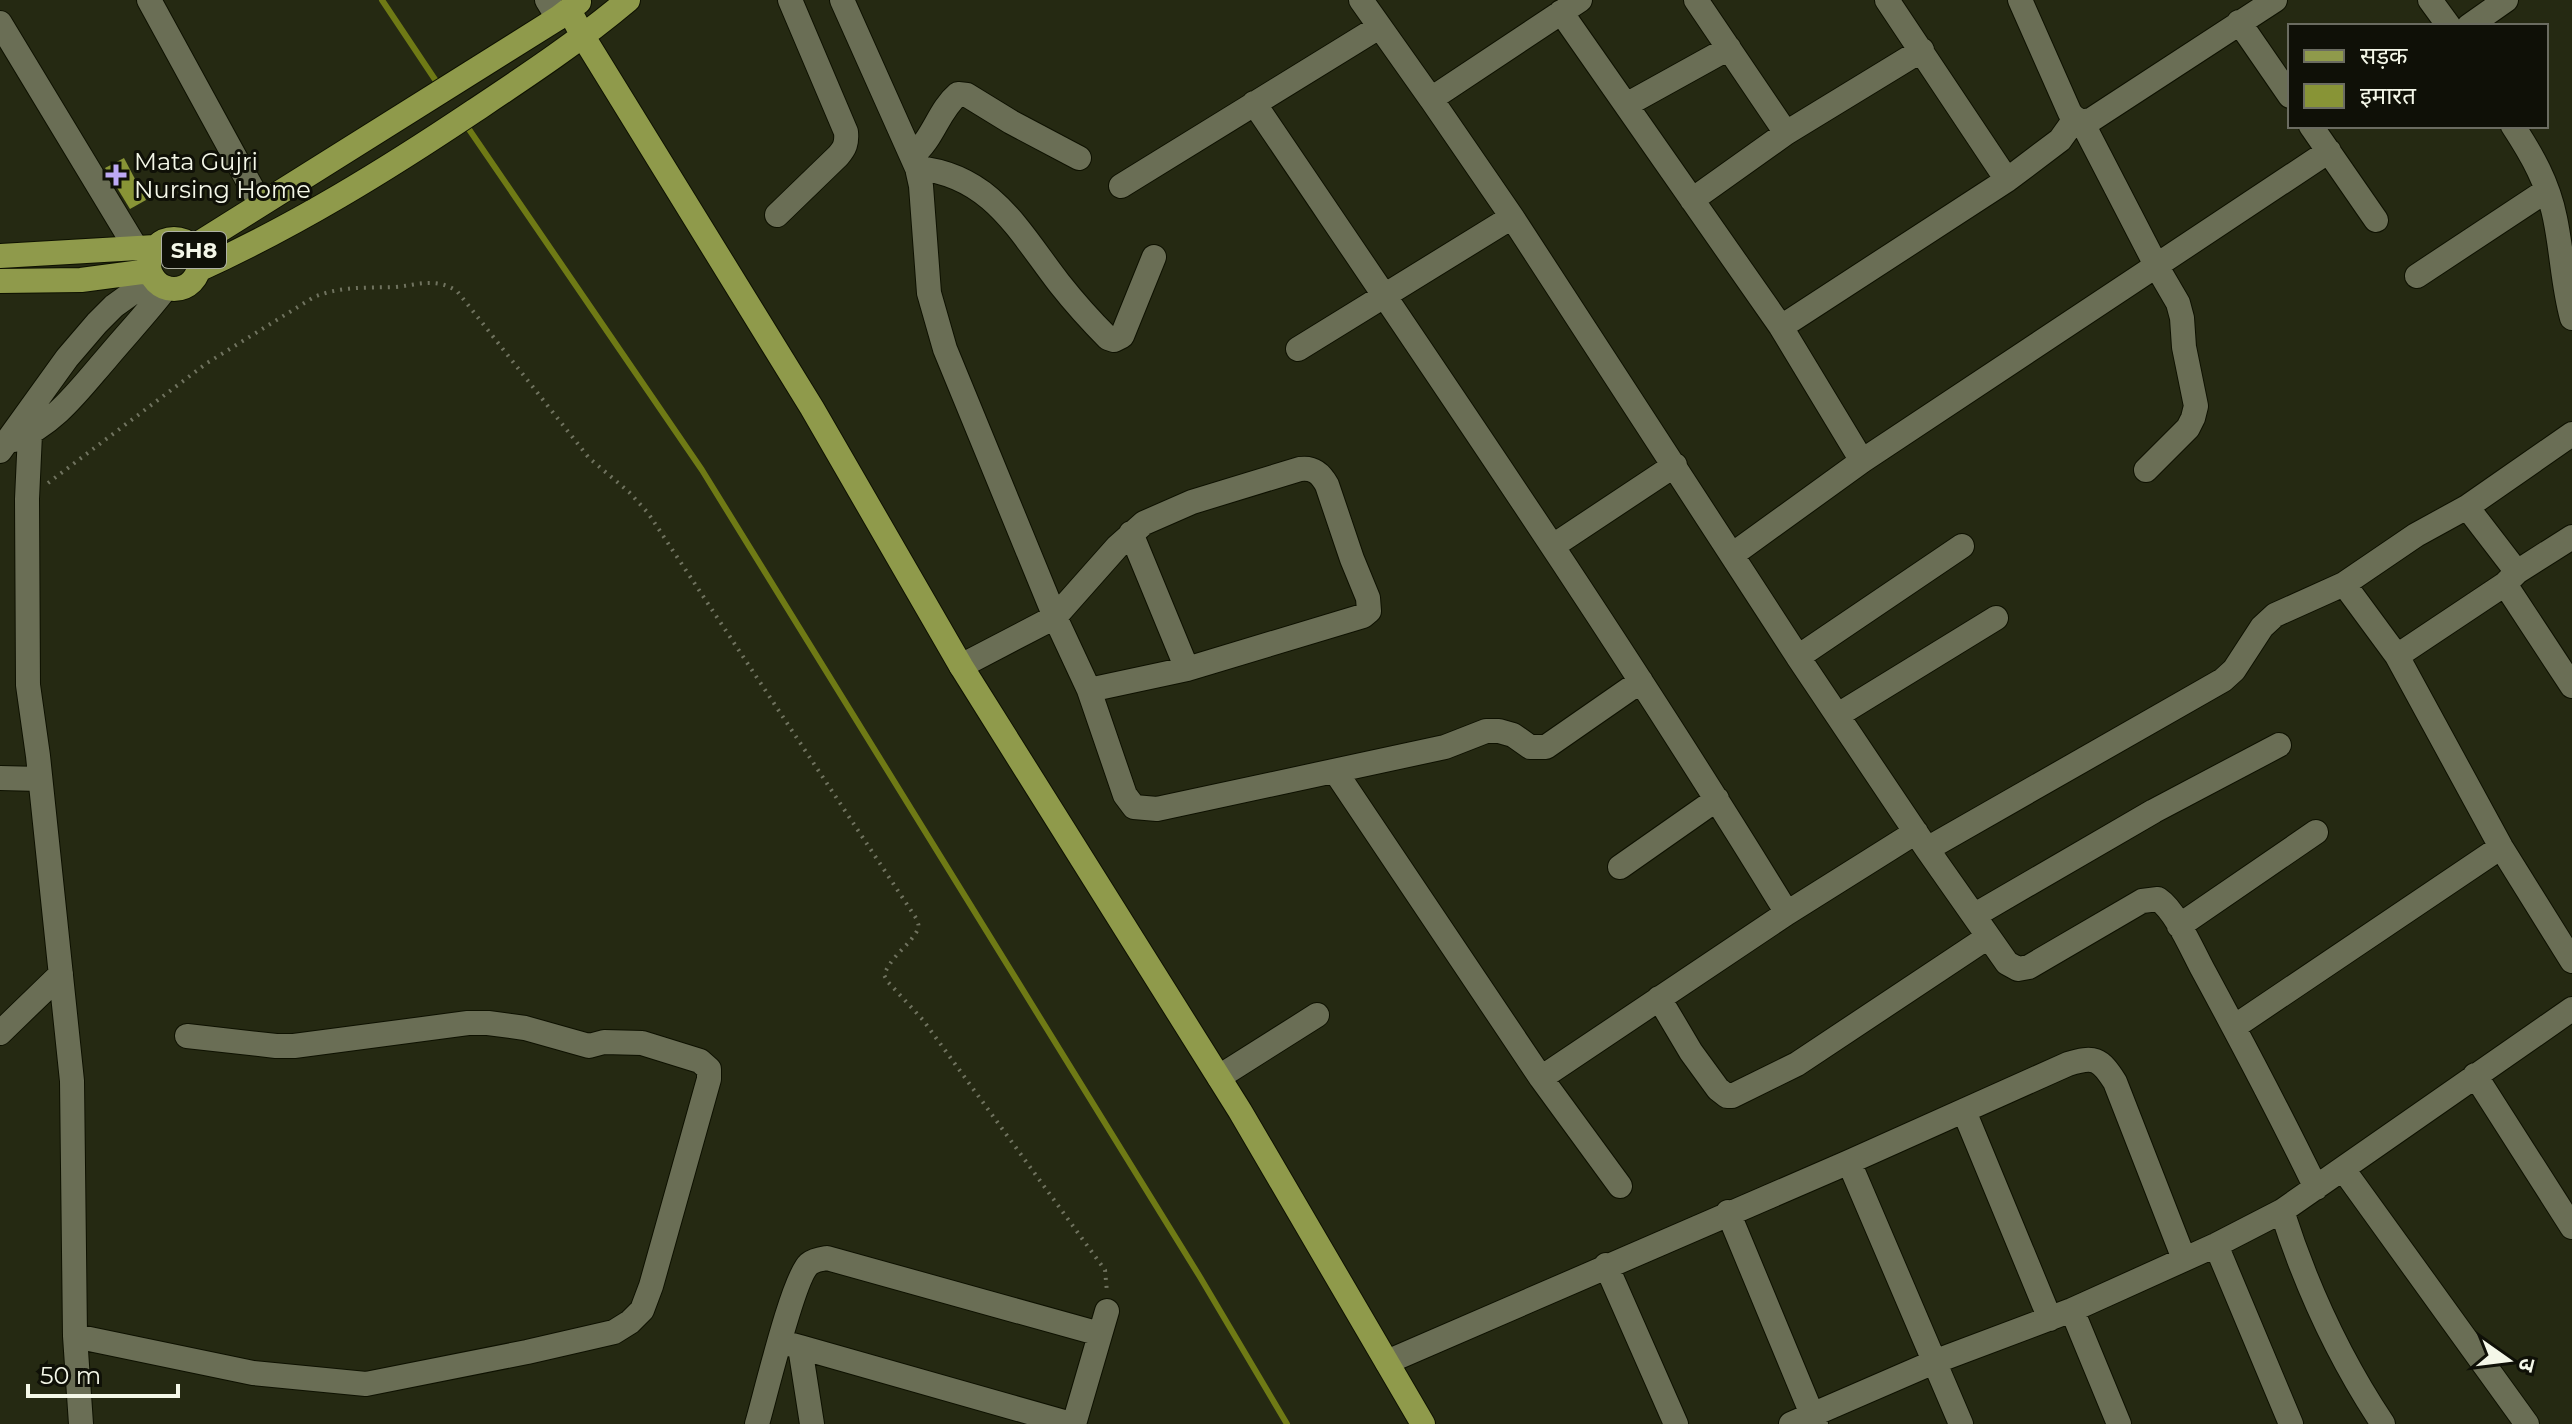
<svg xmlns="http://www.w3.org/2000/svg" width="2572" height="1424" font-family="Montserrat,'Noto Sans Devanagari',sans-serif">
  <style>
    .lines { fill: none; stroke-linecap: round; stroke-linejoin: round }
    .stream { stroke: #6f7a15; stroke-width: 6 }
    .building { fill: #889436 }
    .minor-casing { stroke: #0e1100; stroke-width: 26 }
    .major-casing { stroke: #0e1100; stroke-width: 26 }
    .path { stroke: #70735f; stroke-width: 4; stroke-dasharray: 2 6; stroke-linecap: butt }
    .minor { stroke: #6a6e55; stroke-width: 24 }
    .major { stroke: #8f9a4b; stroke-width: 24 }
    .poi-dot { fill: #bda9f5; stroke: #0f1007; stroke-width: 3 }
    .labels { text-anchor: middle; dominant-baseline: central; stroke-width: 6; stroke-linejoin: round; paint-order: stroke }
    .shield { fill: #0f1007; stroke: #afb2a4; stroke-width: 2 }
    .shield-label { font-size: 22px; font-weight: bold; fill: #f4f7e8 }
    .poi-label { font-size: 24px; fill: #f4f7e8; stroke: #0f1007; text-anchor: start }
  </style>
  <rect width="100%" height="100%" fill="#252912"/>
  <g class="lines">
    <path class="stream" d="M382,0L440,87
      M464,122L702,470L1200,1277L1287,1424"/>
  </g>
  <path class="building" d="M124,158L146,200L130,209L105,168Z"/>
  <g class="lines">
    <g class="minor-casing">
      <path id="minor" d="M149,0L260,203
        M547,0L558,18
        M842,0L917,168L921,186L929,293L945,349L1055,617L1089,690L1125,795L1134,807L1157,809L1445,747L1486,731H1499L1513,735L1530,747H1546L1641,681
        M1361,0L1431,99
        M1580,0L1431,99L1512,217L1798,657L1962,546
        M1696,0L1786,133
        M1887,0L2007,180
        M2020,0L2070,113C2077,121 2081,122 2091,120L2275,0
        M2430,0L2449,26
        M1561,12L1781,327
        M2239,22L2290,96
        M0,23L136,248
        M2469,26L2506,0
        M1254,103C1435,371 1618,637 1787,913
        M1626,105L1729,48
        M2082,122L2157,267L2178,303L2182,318L2184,347L2196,406L2193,418L2188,428L2146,470
        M2311,126L2376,220
        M2513,126C2532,155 2548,183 2555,218C2562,251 2563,286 2572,318
        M912,156C934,138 938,111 958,94L967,95L1011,122L1079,158
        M917,168C991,175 1018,230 1059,283C1074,302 1091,321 1108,338L1114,340L1122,336L1154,257
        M1121,186L1379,27
        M1692,200L1786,133L1922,50
        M777,215L838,156C845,148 847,143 846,132L790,0
        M2417,276L2547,190
        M1298,349L1512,217
        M30,434L27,499L28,685L38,756L72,1081L75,1336L81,1424
        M14,440C54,425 79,390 106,359C126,335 147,313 166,288
        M0,451L67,358L97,323L114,306L153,278
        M1862,461L2329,151
        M2467,507L2517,572
        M1131,533L1187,669
        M1553,546L1675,465
        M1732,555L1862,461L1781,327L2007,180L2060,140L2075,119
        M2344,584L2397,656L2501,847L2572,961
        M2505,584L2572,686
        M2397,656L2505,584L2517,572L2572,537
        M1798,657L1927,849L2007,963L2018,969L2029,967L2142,901L2158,899C2176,911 2192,950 2203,970C2242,1042 2280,1114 2316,1188
        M961,666L1055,617L1117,547L1144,523L1192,502L1300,469C1314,467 1321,474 1327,485L1352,559L1368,598L1369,611L1363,616L1187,669L1089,690
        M1838,715L1996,618
        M1335,771L1541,1078L1620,1186
        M0,778L40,779
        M1927,849L2223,680L2234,670L2262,627L2275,615L2344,584L2416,535L2467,507L2572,434
        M1620,867L1717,799
        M1975,915L2154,811L2279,745
        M2179,926L2316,832
        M1659,998L1691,1052L1718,1089L1727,1096H1732L1797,1064L1988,937
        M2234,1027L2501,847
        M0,1033L61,974
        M2475,1075L2572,1227
        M1219,1077L1317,1015
        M1541,1078L1787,913L1916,832
        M1964,1111L2050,1319
        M1849,1162L1961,1424
        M2343,1169L2527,1424
        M2282,1211C2306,1286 2339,1358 2383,1424
        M1728,1212L1816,1424
        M2216,1245L2291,1424
        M1606,1265L1676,1424
        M2072,1310L2119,1424
        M75,1336L253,1373L366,1384L527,1352L614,1332L630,1322L642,1310L651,1286L709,1079V1069L700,1061L642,1043L604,1042L589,1046L525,1028L488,1023H468L294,1046H276L187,1036
        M789,1344L800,1347L812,1424
        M800,1347L1071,1424
        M1387,1362L1849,1162L2068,1064C2094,1056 2100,1058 2115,1082L2184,1259
        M757,1424C765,1397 793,1278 809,1264C814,1260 821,1259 827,1258L1100,1334
        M1074,1424L1107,1311
        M1791,1424L1934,1362L2072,1310L2216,1245L2282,1211L2572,1009"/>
    </g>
    <g class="major-casing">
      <path id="major" d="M569,10L584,38L812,408L961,666L1240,1111L1423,1424
        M149 264a25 25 0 1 1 50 0a25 25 0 1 1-50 0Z
        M193,247L558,18L579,2
        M0,256L155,247
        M198,270C295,226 386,170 474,111C528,75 578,42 628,0
        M0,281L81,280L149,271"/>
    </g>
    <path class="path" d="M48,483L207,363L314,297C341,286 366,288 395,287C418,285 435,277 457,291L589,458L629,492L648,513L916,918C918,924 920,925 917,931C908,947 892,955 884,975L888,982L923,1020L1105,1270L1107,1292"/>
    <use href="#minor" class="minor"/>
    <use href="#major" class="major"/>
  </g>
  <path class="poi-dot" d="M112 163h8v8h8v8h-8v8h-8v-8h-8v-8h8z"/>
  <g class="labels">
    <rect class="shield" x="162" y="232" width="64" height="36" rx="6"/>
    <g class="shield-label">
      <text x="194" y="250">SH8</text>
    </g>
    <g class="poi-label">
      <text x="134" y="161">Mata Gujri<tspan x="134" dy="28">Nursing Home</tspan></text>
    </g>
  </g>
  <rect x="2288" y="24" width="260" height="104" fill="#0f1007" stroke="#6b6c61" stroke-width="2"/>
  <rect x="2304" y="50" width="40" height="12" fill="#8f9a4b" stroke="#6b6c61" stroke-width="2"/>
  <text x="2360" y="64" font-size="24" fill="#f4f7e8">सड़क</text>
  <rect x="2304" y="84" width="40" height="24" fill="#889436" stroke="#6b6c61" stroke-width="2"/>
  <text x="2360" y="104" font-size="24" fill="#f4f7e8">इमारत</text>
  <g transform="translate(2508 1360) rotate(104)" stroke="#0f1007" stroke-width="6" paint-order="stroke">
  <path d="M0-6L14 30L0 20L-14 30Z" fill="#f4f7e8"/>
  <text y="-12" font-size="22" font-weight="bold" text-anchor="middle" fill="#f4f7e8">उ</text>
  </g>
  <path d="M28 1384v12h150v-12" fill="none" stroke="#f4f7e8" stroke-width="4"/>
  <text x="40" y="1384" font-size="24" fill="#f4f7e8" stroke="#0f1007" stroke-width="6" paint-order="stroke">50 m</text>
</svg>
